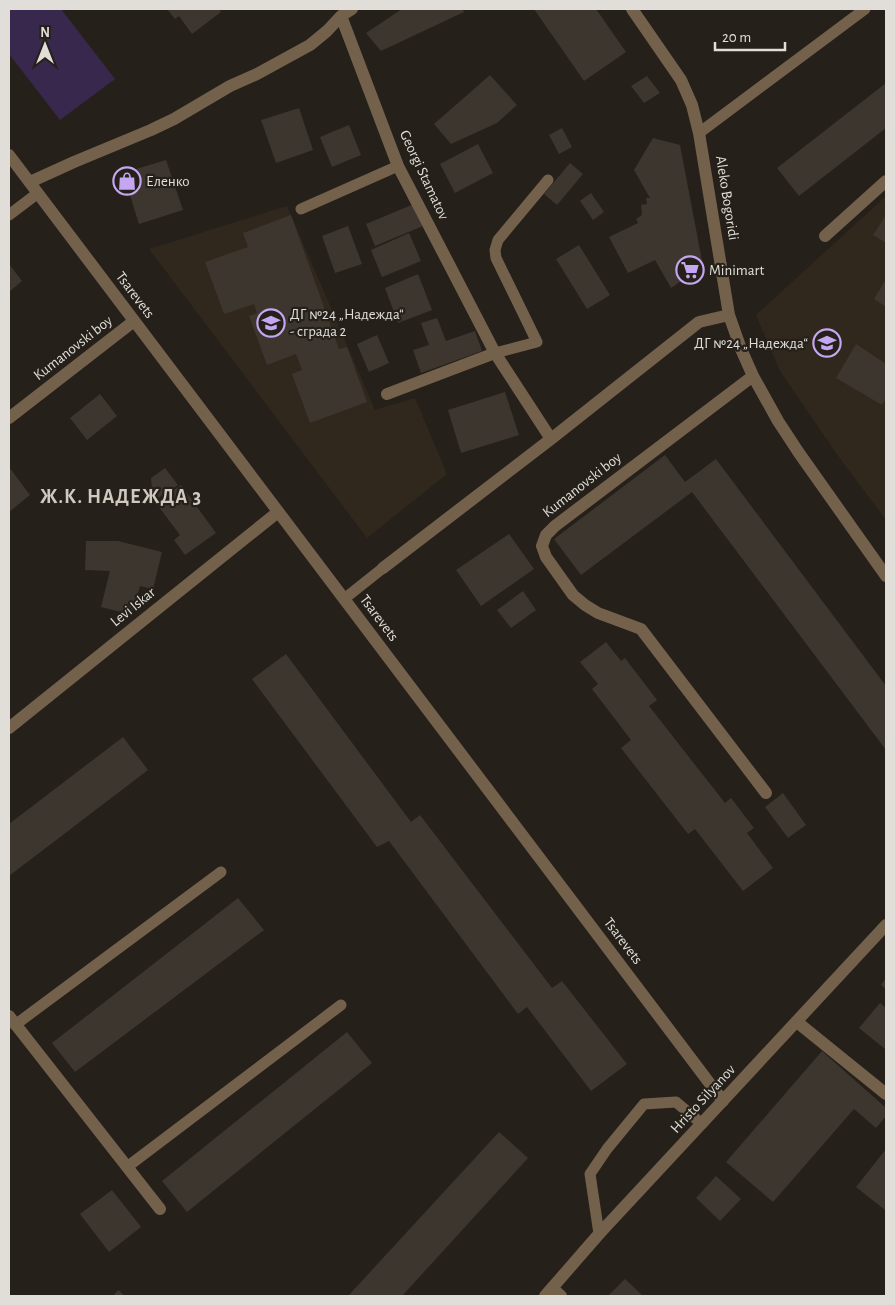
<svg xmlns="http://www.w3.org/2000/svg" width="895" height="1305" font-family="'Alegreya Sans',sans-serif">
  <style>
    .built { fill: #31281d }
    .green { fill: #38284d }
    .building { fill: #3c362f }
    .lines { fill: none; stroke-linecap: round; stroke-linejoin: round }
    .service { stroke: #73614b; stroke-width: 11 }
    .minor { stroke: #73614b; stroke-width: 12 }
    .tertiary { stroke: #73614b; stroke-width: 12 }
    .labels { text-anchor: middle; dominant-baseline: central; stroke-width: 4.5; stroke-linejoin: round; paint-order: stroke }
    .street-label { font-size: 15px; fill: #e1ded9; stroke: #252019 }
    .poi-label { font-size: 15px; fill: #e1ded9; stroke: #252019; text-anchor: start }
    .district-label { font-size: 20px; font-weight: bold; letter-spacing: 1px; fill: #d0c9c0; stroke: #252019 }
  </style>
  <rect width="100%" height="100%" fill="#252019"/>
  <path class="built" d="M886,196V520L836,453L780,371L756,315Z
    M287,206L375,410L415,398L447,474L367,538L149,249Z"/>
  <path class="green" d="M9,9H61L115,79L60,120L9,54Z"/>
  <path class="building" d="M167,9H219L221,12L192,34L179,16L175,19Z
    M402,9H462L464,12L381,51L366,33Z
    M534,9H596L626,52L584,81Z
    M490,75L517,105L497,123L451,144L434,124Z
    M647,76L660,93L644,103L631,86Z
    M886,83V128L799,196L777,168Z
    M299,108L313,150L276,163L261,120Z
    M349,125L361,155L332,167L320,137Z
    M562,128L572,147L559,154L549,135Z
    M653,138L680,145L703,266L671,288L655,260L628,273L609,237L638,223L636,219L642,215L641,205L647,204L646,198H650L634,170Z
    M478,144L493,173L455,193L440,164Z
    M166,160L183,210L139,224L123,173Z
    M570,163L583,174L557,205L544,194Z
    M591,193L604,212L593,220L580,201Z
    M414,204L423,226L375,246L366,224Z
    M291,215L339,349L347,347L367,402L310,423L292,374L302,370L296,354L267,365L249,316L257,313L254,304L224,314L205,262L248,247L243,233Z
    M886,215V243L873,235Z
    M348,226L362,264L335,273L322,236Z
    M409,233L421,261L382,277L371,250Z
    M579,245L610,295L587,309L556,259Z
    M9,264L22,281L9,292Z
    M418,274L432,310L398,323L385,288Z
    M886,279V307L874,299Z
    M437,318L446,341L475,331L482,351L421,373L413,350L429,345L421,323Z
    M377,335L389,363L369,372L357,344Z
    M856,344L886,364V399L882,405L836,378Z
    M505,392L519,435L461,453L448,410Z
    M100,394L117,416L87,440L70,418Z
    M665,455L685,482L716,459L886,686V750L692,492L581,575L554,539Z
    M9,467L30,495L9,512Z
    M165,468L178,485L153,501L151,478Z
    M181,485L216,533L185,555L174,540L180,535L156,503Z
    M509,534L534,569L481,606L456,570Z
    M86,541H118L162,552L153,589L140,586L132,615L101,607L110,571L85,570Z
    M523,591L536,610L511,628L497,610Z
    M606,642L621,661L625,658L657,700L649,706L725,803L731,798L754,828L747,833L773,868L743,891L695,829L688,834L621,748L631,740L592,689L598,684L580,662Z
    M286,654L411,822L420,815L552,988L562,981L627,1064L591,1091L527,1007L518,1014L389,841L377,847L252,679Z
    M123,737L148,770L9,876V824Z
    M783,793L806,825L788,838L765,807Z
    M238,898L264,930L75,1072L52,1043Z
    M886,978V989L881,985Z
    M880,1003L886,1008V1048L885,1049L859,1028Z
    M347,1032L372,1063L187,1212L162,1181Z
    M822,1051L886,1108V1116L876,1128L854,1109L773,1202L726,1162Z
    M499,1132L528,1158L402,1296H348Z
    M886,1149V1208L885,1210L856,1187Z
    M716,1176L741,1199L720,1221L696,1198Z
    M112,1190L141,1227L109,1252L80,1214Z
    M625,1279L643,1296H608Z
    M118,1290L125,1296H113Z"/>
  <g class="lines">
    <path class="service" d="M699,133L865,9
      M301,209L398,166
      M9,215L38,193
      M495,353L537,342L496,258L495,250L498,240L548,180
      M344,599L383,568
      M15,1025L221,872
      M127,1167L341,1005
      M599,1234L590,1174L607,1149L644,1104L676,1102L702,1124"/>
    <path class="minor" d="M632,9L681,80L692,105L699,133L729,315L741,349L753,376L778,421L799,453L886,576
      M341,16L398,166L495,353L551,439
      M9,155L723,1101
      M30,182L74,162L151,130L174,119L230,86L257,74L310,45L327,31L341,16L352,9
      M825,236L886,181
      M753,376L555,526L546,535L542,546L546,557L573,595L585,605L598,613L641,629L766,793
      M387,394L495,353
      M9,418L134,321
      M383,568L551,439L699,322L729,315
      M9,728L278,512
      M9,1016L160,1209
      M797,1022L886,1094
      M552,1288L561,1296"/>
    <path class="tertiary" d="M545,1296L599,1234L886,925"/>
  </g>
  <defs>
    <g id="shop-ring" transform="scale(1.4375)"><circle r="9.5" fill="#252019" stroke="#c5a7f1" stroke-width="1.5"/><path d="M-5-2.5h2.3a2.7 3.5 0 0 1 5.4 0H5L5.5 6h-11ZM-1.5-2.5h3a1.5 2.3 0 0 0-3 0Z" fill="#c5a7f1"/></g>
    <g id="supermarket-ring" transform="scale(1.4375)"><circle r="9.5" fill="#252019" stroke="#c5a7f1" stroke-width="1.5"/><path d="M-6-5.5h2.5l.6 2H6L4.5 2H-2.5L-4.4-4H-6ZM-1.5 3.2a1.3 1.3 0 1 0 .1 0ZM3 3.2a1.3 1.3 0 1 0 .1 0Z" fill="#c5a7f1"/></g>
    <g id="school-ring" transform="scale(1.4375)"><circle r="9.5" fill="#252019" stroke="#c5a7f1" stroke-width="1.5"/><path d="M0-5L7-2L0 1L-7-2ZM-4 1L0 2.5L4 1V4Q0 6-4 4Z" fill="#c5a7f1"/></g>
  </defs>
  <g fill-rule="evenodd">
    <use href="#shop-ring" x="127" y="181"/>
    <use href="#supermarket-ring" x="690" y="270"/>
    <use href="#school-ring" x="271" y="323"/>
    <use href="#school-ring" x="827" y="343"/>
  </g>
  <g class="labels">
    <g class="street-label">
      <text transform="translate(424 175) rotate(65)">Georgi Stamatov</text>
      <text transform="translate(727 198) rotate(81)">Aleko Bogoridi</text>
      <text transform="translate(135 295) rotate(53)">Tsarevets</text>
      <text transform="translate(73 348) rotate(-38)">Kumanovski boy</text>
      <text transform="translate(582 485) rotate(-38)">Kumanovski boy</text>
      <text transform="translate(133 607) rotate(-39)">Levi Iskar</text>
      <text transform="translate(379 618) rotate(53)">Tsarevets</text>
      <text transform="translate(623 941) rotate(53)">Tsarevets</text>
      <text transform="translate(703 1099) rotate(-47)">Hristo Silyanov</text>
    </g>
    <g class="poi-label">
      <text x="146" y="181">Еленко</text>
      <text x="709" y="270">Minimart</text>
      <text x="290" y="314">ДГ №24 „Надежда“<tspan x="290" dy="17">- сграда 2</tspan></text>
      <text x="808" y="343" text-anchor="end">ДГ №24 „Надежда“</text>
    </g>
    <g class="district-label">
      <text x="121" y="497">Ж.К. НАДЕЖДА 3</text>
    </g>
  </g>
  <rect width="895" height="1305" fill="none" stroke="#e1ded9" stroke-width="20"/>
  <g transform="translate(45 45)" stroke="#252019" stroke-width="4" paint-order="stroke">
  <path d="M0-4L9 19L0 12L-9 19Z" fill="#e1ded9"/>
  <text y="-8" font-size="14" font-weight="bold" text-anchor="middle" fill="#e1ded9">N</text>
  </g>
  <path d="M715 42v8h70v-8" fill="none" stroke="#e1ded9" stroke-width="2.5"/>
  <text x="722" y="42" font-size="15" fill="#e1ded9" stroke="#252019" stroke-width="4" paint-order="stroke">20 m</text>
</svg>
